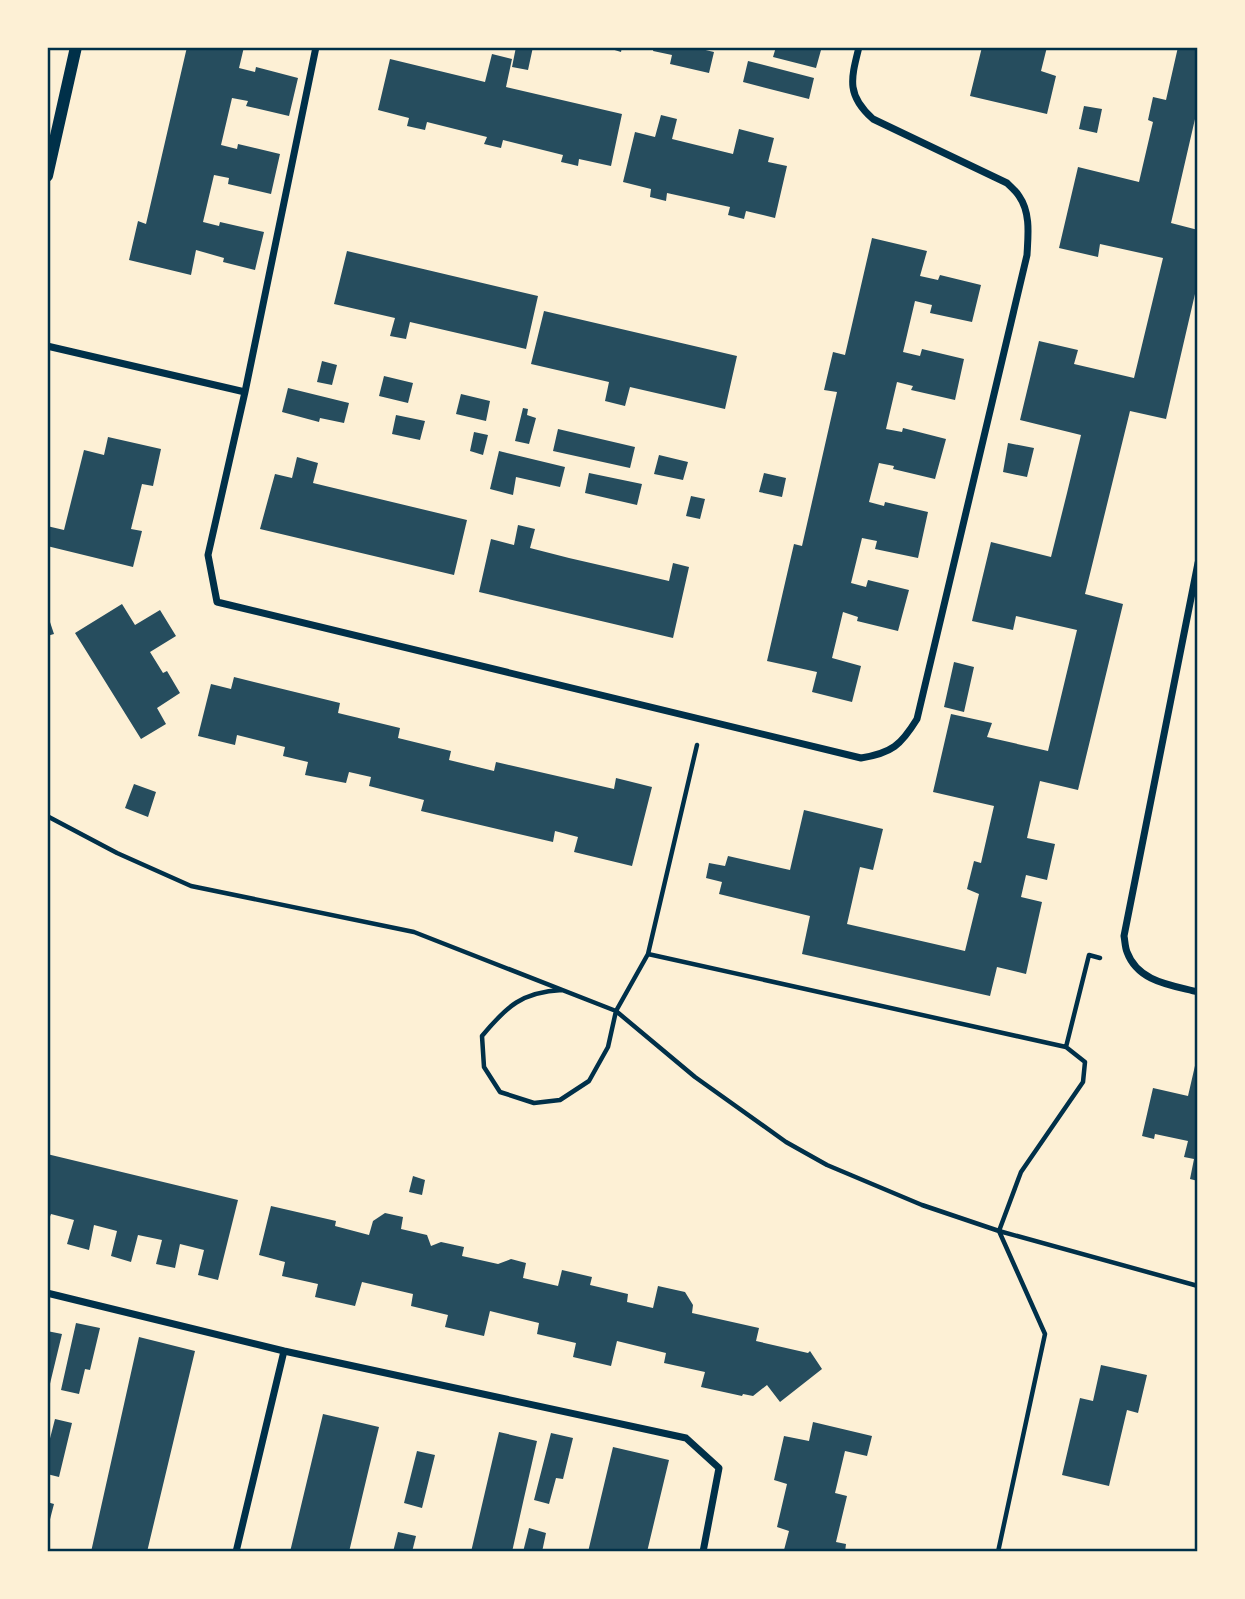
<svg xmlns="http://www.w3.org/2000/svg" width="1245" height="1599" font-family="Montserrat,sans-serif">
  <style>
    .building { fill: #264d5e }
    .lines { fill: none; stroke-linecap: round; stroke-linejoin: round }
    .path { stroke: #003049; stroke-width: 4.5 }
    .minor { stroke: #003049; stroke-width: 7 }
    .tertiary { stroke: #003049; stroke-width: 12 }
    .neatline { fill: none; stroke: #003049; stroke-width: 2.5 }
  </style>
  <rect width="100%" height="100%" fill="#fdf0d5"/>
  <path class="building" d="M187,47H244L239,68L255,72L256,67L298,78L289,116L246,106L248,101L232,98L221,145L237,149L238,144L280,154L271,194L228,184L229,178L214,175L203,222L219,226L220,222L264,232L255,270L223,262L224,258L196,250L191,275L129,260L138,221L146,224Z
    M516,47H533L528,70L512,67Z
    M605,47H622L621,52Z
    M654,47H693L714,52L709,73L670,64L672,55L653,51Z
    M776,47H811L821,50L816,68L773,57Z
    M982,47H1047L1041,71L1056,76L1047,114L970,96Z
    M1178,47H1198V106L1171,223L1198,230V281L1166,419L1130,411L1085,594L1123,604L1078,790L1040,781L1027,838L1055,844L1047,880L1026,875L1021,897L1042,902L1026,974L997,967L990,996L802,954L810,916L719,894L722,882L706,878L709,863L725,866L728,856L790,870L804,810L883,829L873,870L860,867L847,924L965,951L979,894L967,889L974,861L981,863L994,806L933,792L951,714L992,723L987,737L1048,751L1077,630L1016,616L1013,630L972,621L991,542L1051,557L1067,493L1081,435L1020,420L1039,341L1078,350L1074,364L1134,378L1163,258L1100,244L1098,257L1059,248L1078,167L1139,182L1153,122L1148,120L1153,97L1166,100Z
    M492,54L512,59L506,87L622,114L611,166L579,159L578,166L570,164L561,162L563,155L503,140L501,148L484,144L487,137L427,122L425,130L407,126L409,118L378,110L390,59L485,82Z
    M748,61L814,78L809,99L743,82Z
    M1084,106L1102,109L1097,133L1079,129Z
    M661,115L677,119L672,139L733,154L739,129L774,138L768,162L787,166L775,218L746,211L744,219L728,215L730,207L667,193L666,201L650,197L651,189L623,182L635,132L655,137Z
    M872,238L927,251L920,276L938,280L940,275L981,285L972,322L930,313L932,305L915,301L903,352L920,356L922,349L964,359L955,400L911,390L913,386L897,382L886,429L902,432L903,428L946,439L935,479L893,469L894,466L879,463L869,502L884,506L885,502L928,512L918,558L875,549L877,541L862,538L851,583L866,587L868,580L909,590L898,631L857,621L858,617L843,612L832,658L861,666L852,702L812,692L817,672L767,661L794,544L802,546L837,392L824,390L833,352L845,355Z
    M347,251L538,296L526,349L410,322L406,339L390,336L395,318L334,304Z
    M544,311L737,356L725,409L630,387L625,406L605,401L609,382L531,364Z
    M322,361L337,365L332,385L317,382Z
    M384,376L413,383L408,403L379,396Z
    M288,388L349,403L344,423L320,418L319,422L282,412Z
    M461,394L490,401L486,421L456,414Z
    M523,408L528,409L527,415L536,418L529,444L515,441Z
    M396,415L425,421L420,440L392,434Z
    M558,429L635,447L630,468L553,451Z
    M474,432L488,435L483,455L470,451Z
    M108,437L161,449L153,486L142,484L131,529L142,531L133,567L47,546V526L64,530L84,450L104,455Z
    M1008,443L1034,448L1027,477L1003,472Z
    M499,451L565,467L560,487L516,477L513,495L490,489Z
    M659,455L688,462L683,480L654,474Z
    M297,457L318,463L313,483L467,520L454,575L260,529L275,474L292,478Z
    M589,473L642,484L637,505L585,493Z
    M764,473L786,478L782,497L759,492Z
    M691,496L705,499L700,519L686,516Z
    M518,525L535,529L530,548L569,558L669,581L673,563L689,567L673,638L479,592L491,539L514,545Z
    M122,604L135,625L160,610L176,636L150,652L163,673L167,671L180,693L157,708L166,724L141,739L75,633Z
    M47,613L54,634L47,636Z
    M954,662L974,667L964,712L944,707Z
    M234,677L340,703L338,713L400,728L398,738L451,751L449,760L494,771L496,762L614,789L616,778L652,787L632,866L574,852L578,837L555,831L553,842L421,811L424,800L369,786L371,777L349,772L346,783L305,775L308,762L283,756L285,747L237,735L235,745L198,736L211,684L231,689Z
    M134,784L156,792L148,817L125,808Z
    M1197,1057H1198V1181L1190,1179L1194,1159L1184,1157L1188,1141L1155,1134L1154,1139L1142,1136L1153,1088L1188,1096Z
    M47,1154L238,1200L218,1280L198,1275L204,1250L180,1244L175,1268L156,1264L162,1240L138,1235L131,1262L111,1256L117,1231L94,1225L89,1250L67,1244L74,1220L51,1214L47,1224Z
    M413,1176L425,1180L422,1195L409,1192Z
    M271,1206L336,1221L335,1226L369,1235L373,1221L385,1213L403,1217L401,1229L427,1235L431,1246L441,1242L464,1247L462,1256L498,1264L511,1259L526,1263L523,1278L558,1286L562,1270L592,1277L590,1285L628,1294L627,1302L653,1308L658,1286L685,1292L693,1305L692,1313L759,1328L756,1341L808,1353L810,1351L822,1369L780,1402L767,1385L753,1396L743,1394L742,1396L701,1387L705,1372L664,1363L666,1353L617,1341L611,1366L573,1357L576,1343L537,1334L539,1323L490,1311L484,1336L445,1327L448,1315L411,1306L413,1294L362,1282L355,1306L315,1297L318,1284L282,1276L285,1262L259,1255Z
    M76,1323L100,1328L90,1370L85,1369L79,1394L61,1390Z
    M47,1331L62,1334L48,1392H47Z
    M139,1337L195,1351L147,1552H91Z
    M1101,1365L1147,1375L1138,1413L1127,1410L1109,1486L1062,1475L1080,1398L1093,1401Z
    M323,1414L379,1427L369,1468L349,1552H290Z
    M55,1419L72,1423L59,1477L47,1474V1450Z
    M813,1422L872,1436L867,1456L845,1451L835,1493L847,1496L836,1542L846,1544L845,1552H793L784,1550L789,1531L777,1527L787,1484L774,1480L784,1436L809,1441Z
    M499,1432L537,1441L524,1498L512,1552H471Z
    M551,1433L573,1438L563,1479L556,1478L549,1504L534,1500Z
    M613,1447L669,1460L647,1552H588Z
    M417,1451L435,1455L422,1508L404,1503Z
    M47,1502L54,1504L48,1527H47Z
    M529,1528L546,1533L542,1552H523Z
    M398,1532L416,1536L412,1552H393Z"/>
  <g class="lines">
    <path class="path" d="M697,745L648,954L616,1011L695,1077L786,1142L827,1165L922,1205L999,1231L1198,1286
      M47,816L117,853L191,886L414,932L616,1011L608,1047L589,1081L560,1100L534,1103L500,1092L484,1067L482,1036C507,1006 522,992 562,990
      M648,954L1066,1047
      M998,1552L1045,1334L999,1231L1021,1172L1083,1082L1085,1062L1066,1047L1089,955L1100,958"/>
    <path class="minor" d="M316,47L245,392L208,555L217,602L861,758C892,753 901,745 917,719L1027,255C1028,236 1031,213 1019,196C1016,191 1011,187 1007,183L873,119C846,95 851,79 859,47
      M47,346L245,392
      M1198,563L1124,936C1125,941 1125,947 1127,952C1138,982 1171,985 1198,992
      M47,1293L284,1351L686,1438L719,1468L703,1552
      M236,1552L284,1351"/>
    <path class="tertiary" d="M47,176L76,47"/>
  </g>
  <rect width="1245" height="1599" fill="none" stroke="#fdf0d5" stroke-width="98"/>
  <rect x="49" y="49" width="1147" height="1501" class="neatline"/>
</svg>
